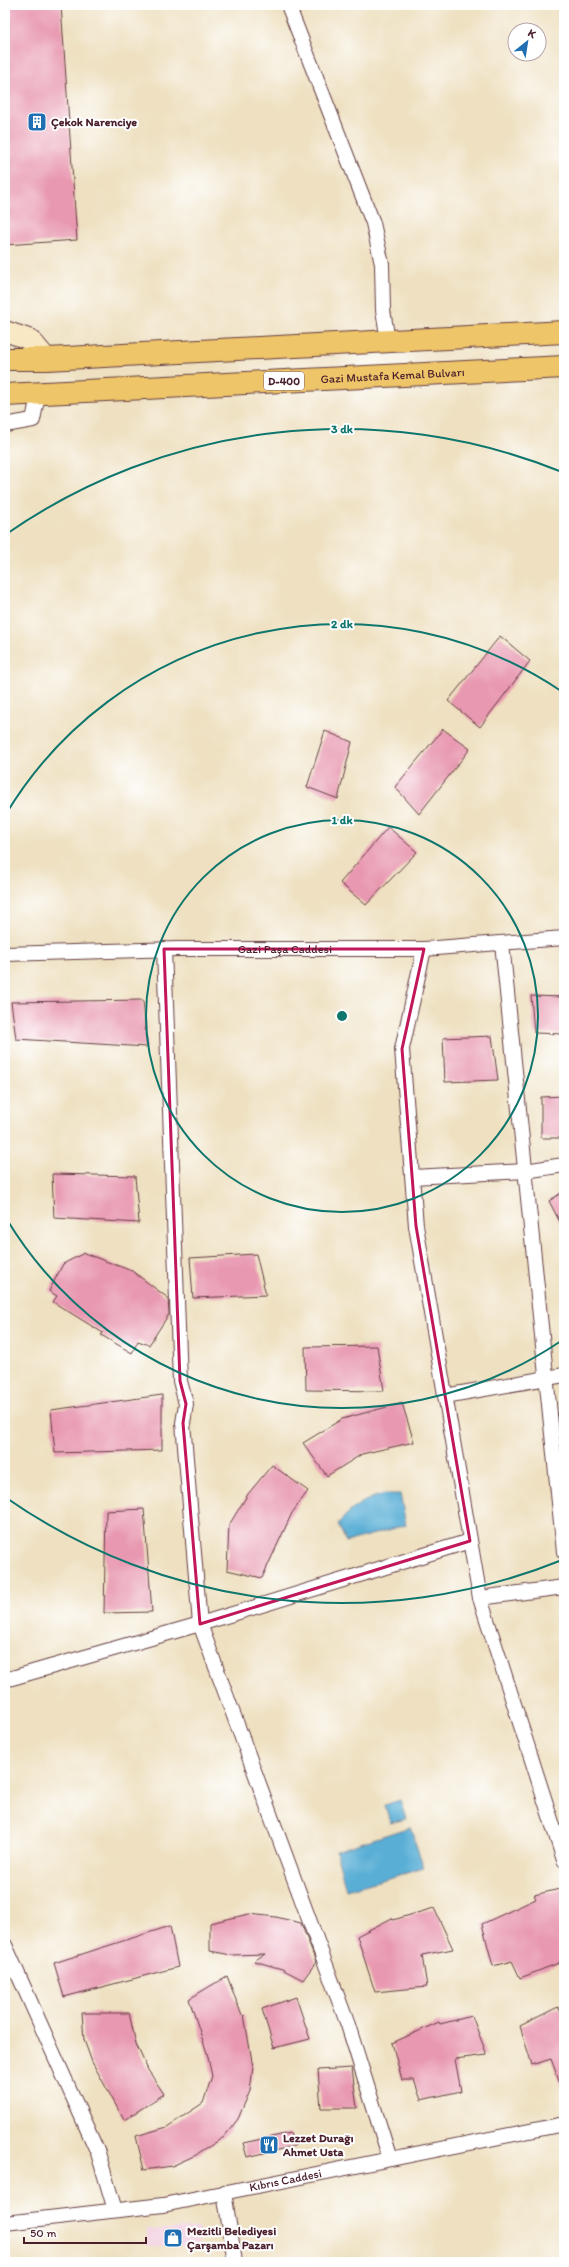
<svg xmlns="http://www.w3.org/2000/svg" width="569" height="2267" font-family="Itim,sans-serif">
  <style>
    .built { fill: #f2cfe0 }
    .water { fill: #59aed5; stroke: #526680 }
    .building { fill: #e898b0 }
    .lines { fill: none; stroke-linecap: round; stroke-linejoin: round }
    .street-casing { stroke: #633c41; stroke-width: 16 }
    .secondary-casing { stroke: #633c41; stroke-width: 22 }
    .highway-casing { stroke: #633c41; stroke-width: 24 }
    .street { stroke: #fff; stroke-width: 14 }
    .secondary { stroke: #f8e8c3; stroke-width: 20 }
    .highway { stroke: #eec569; stroke-width: 22 }
    .marked { fill: none; stroke: #c2185b; stroke-width: 3; stroke-linejoin: round }
    .ring { fill: none; stroke: #0f766e; stroke-width: 2 }
    .labels { text-anchor: middle; dominant-baseline: central; stroke-width: 4; stroke-linejoin: round; paint-order: stroke }
    .shield { fill: #fff; stroke: #80626b; stroke-width: 1 }
    .shield-label { font-size: 11px; font-weight: bold; fill: #4a1f2b }
    .poi-label { font-size: 12px; font-weight: bold; fill: #4a1f2b; stroke: #fff; text-anchor: start }
    .street-label { font-size: 12px; fill: #4a1f2b; stroke: #fff }
    .centre { fill: #0f766e; stroke: #fff; stroke-width: 2 }
    .ring-label { font-size: 12px; text-anchor: middle; font-weight: bold; fill: #0f766e; stroke: #fff; stroke-width: 4; stroke-linejoin: round; paint-order: stroke }
  </style>
  <rect width="100%" height="100%" fill="#fff"/>
  <filter id="ink" filterUnits="userSpaceOnUse"><feTurbulence type="fractalNoise" baseFrequency=".025" numOctaves="2"/><feDisplacementMap in="SourceGraphic" scale="8" xChannelSelector="R" yChannelSelector="G"/><feConvolveMatrix kernelMatrix="1 2 1 2 8 2 1 2 1" color-interpolation-filters="sRGB"/></filter>
  <filter id="wash" filterUnits="userSpaceOnUse"><feTurbulence type="fractalNoise" baseFrequency=".012" numOctaves="4" result="noise"/><feDisplacementMap in="SourceGraphic" scale="16" xChannelSelector="R" yChannelSelector="G"/><feGaussianBlur stdDeviation="0.9" result="paint"/><feColorMatrix in="noise" values="0 0 0 0 0 0 0 0 0 0 0 0 0 0 0 0 0 1.4 0 .05"/><feComposite in="paint" operator="in"/></filter>
  <g filter="url(#wash)">
    <rect width="100%" height="100%" fill="#eee0c0"/>
    <path class="built" d="M147,2229H199V2247L146,2246Z"/>
    <path class="water" d="M385,1494H400L406,1525L346,1542L338,1524C353,1507 363,1499 385,1494Z
      M400,1800L406,1819L390,1823L385,1805Z
      M410,1827L424,1868L346,1890L336,1851Z"/>
    <g id="blocks">
      <path class="building" d="M5,5H61L77,240L5,245Z
        M500,636L530,661L480,727L448,701Z
        M443,729L470,749L419,814L395,787Z
        M325,731L352,742L338,799L307,787Z
        M388,827L417,852L366,905L340,883Z
        M531,996L564,997V1034L534,1033Z
        M143,1000L147,1047L16,1039L11,1002Z
        M492,1036L498,1080L445,1082L443,1038Z
        M564,1096V1138H541V1097Z
        M52,1174L135,1176L139,1223L54,1218Z
        M564,1191V1230L549,1201Z
        M84,1253L132,1271L168,1298L169,1314L149,1345L138,1341L132,1353L101,1335L103,1333L53,1302L57,1296L49,1291L63,1264Z
        M256,1254L266,1295L193,1298L190,1258Z
        M377,1346L384,1391L306,1390L305,1347Z
        M162,1395V1450L55,1453L51,1410Z
        M402,1403L414,1442L362,1454L327,1476L303,1443L342,1419Z
        M272,1465L308,1491L292,1513L262,1578L227,1570L229,1525L248,1494Z
        M144,1509L152,1612L104,1613L106,1511Z
        M564,1888V1927L560,1928L564,1942V1961L520,1978L512,1961L493,1966L482,1924L536,1899L534,1895Z
        M434,1908L453,1949L422,1955L427,1987L375,1992L357,1936L392,1918L393,1920Z
        M249,1914L276,1917L301,1923L316,1962L303,1980L282,1969L254,1961L265,1954L231,1955L210,1951V1923Z
        M170,1926L178,1967L64,1997L54,1963Z
        M227,1976L242,2016L244,2015L253,2067L250,2091L238,2119L224,2137L196,2155L172,2166L144,2170L136,2136L167,2127L203,2103L212,2076L207,2053L189,1999Z
        M296,1997L310,2039L274,2048L262,2009Z
        M558,2007L564,2017L563,2092L551,2059L532,2065L520,2026Z
        M82,2013H129L136,2044L148,2070L164,2094L124,2120L92,2062L84,2040Z
        M472,2016L487,2055L455,2059L461,2091L421,2100L414,2080H402L392,2043L439,2022L440,2024Z
        M352,2068L357,2108H321L318,2070Z
        M290,2133L295,2146L247,2157L243,2143Z"/>
    </g>
  </g>
  <g filter="url(#ink)">
    <use href="#blocks" fill-opacity="0" stroke="#633c41" stroke-width="1"/>
    <g class="lines">
      <g class="street-casing">
        <g id="street">
          <path d="M288,5L373,223L382,264L383,310L388,341"/>
          <path d="M5,425L33,420L38,395"/>
          <path d="M502,943L564,1552"/>
          <path d="M164,949L180,1381L186,1404L183,1423L200,1624L348,2025L390,2159"/>
          <path d="M424,949L402,1049L416,1226L480,1598L564,1860"/>
          <path id="s1" d="M5,954L177,949H424L564,938"/>
          <path d="M413,1177L525,1171L564,1165"/>
          <path d="M445,1396L564,1375"/>
          <path d="M480,1598L564,1587"/>
          <path d="M5,1680L200,1624L470,1541"/>
          <path d="M5,1945L98,2153L115,2210"/>
          <path d="M224,2192L235,2262"/>
          <path id="s2" d="M5,2223L163,2205L564,2124"/>
        </g>
      </g>
      <g class="secondary-casing">
        <path id="secondary" d="M5,331L31,340L47,359"/>
      </g>
      <g class="highway-casing">
        <g id="highway">
          <path d="M5,359H47L564,332"/>
          <path id="s3" d="M5,395L564,367"/>
        </g>
      </g>
      <use href="#street" class="street"/>
      <use href="#secondary" class="secondary"/>
      <use href="#highway" class="highway"/>
    </g>
  </g>
  <path class="marked" d="M164,949H424L402,1049L416,1226L470,1541L200,1624L183,1423L186,1404L180,1381Z"/>
  <g class="ring">
    <circle cx="342" cy="1016" r="196"/>
    <path d="M561 1341A392 392 0 0 1 6 1218M6 814A392 392 0 0 1 561 691"/>
    <path d="M562 1560A587 587 0 0 1 5 1497M5 535A587 587 0 0 1 562 472"/>
  </g>
  <defs>
    <g id="building-square" transform="scale(1)"><rect x="-9" y="-9" width="18" height="18" rx="4" fill="#1f6fb2" stroke="#fff"/><path d="M-4-6H4V6H1V3H-1V6H-4ZM-2.5-4.3h1.7v1.8h-1.7ZM.8-4.3h1.7v1.8H.8ZM-2.5-1h1.7V.8h-1.7ZM.8-1h1.7V.8H.8Z" fill="#fff"/></g>
    <g id="restaurant-square" transform="scale(1)"><rect x="-9" y="-9" width="18" height="18" rx="4" fill="#1f6fb2" stroke="#fff"/><path d="M-5-6h1v4h1v-4h1v4h1v-4h1v5L-1.5 .5V6h-2V.5L-5-1ZM5-6V6H3V1.5H1.5Q1.5-4 5-6Z" fill="#fff"/></g>
    <g id="shop-square" transform="scale(1)"><rect x="-9" y="-9" width="18" height="18" rx="4" fill="#1f6fb2" stroke="#fff"/><path d="M-5-2.5h2.3a2.7 3.5 0 0 1 5.4 0H5L5.5 6h-11ZM-1.5-2.5h3a1.5 2.3 0 0 0-3 0Z" fill="#fff"/></g>
  </defs>
  <g fill-rule="evenodd">
    <use href="#building-square" x="37" y="122"/>
    <use href="#restaurant-square" x="269" y="2145"/>
    <use href="#shop-square" x="173" y="2238"/>
  </g>
  <g class="labels">
    <rect class="shield" x="264" y="372" width="40" height="18" rx="3"/>
    <g class="shield-label">
      <text x="284" y="381">D-400</text>
    </g>
    <g class="poi-label">
      <text x="51" y="122">Çekok Narenciye</text>
      <text x="283" y="2138">Lezzet Durağı<tspan x="283" dy="14">Ahmet Usta</tspan></text>
      <text x="187" y="2231">Mezitli Belediyesi<tspan x="187" dy="14">Çarşamba Pazarı</tspan></text>
    </g>
    <g class="street-label">
      <text stroke="none"><textPath href="#s3" startOffset="388">Gazi Mustafa Kemal Bulvarı</textPath></text>
      <text stroke="none"><textPath href="#s1" startOffset="280">Gazi Paşa Caddesi</textPath></text>
      <text stroke="none"><textPath href="#s2" startOffset="284">Kıbrıs Caddesi</textPath></text>
    </g>
  </g>
  <circle cx="342" cy="1016" r="6" class="centre"/>
  <g class="ring-label">
    <text x="342" y="433">3 dk</text>
    <text x="342" y="628">2 dk</text>
    <text x="342" y="824">1 dk</text>
  </g>
  <rect width="569" height="2267" fill="none" stroke="#fff" stroke-width="20"/>
  <g transform="translate(527 42) rotate(30)"><circle r="19" fill="#ffffff" stroke="#b7a5aa"/>
  <path d="M0-3L7 15L0 10L-7 15Z" fill="#1f6fb2"/>
  <text y="-6" font-size="11" font-weight="bold" text-anchor="middle" fill="#4a1f2b">K</text>
  </g>
  <path d="M24 2237v6h122v-6" fill="none" stroke="#4a1f2b" stroke-width="2"/>
  <text x="30" y="2237" font-size="12" fill="#4a1f2b" stroke="#ffffff" stroke-width="3" paint-order="stroke">50 m</text>
</svg>
